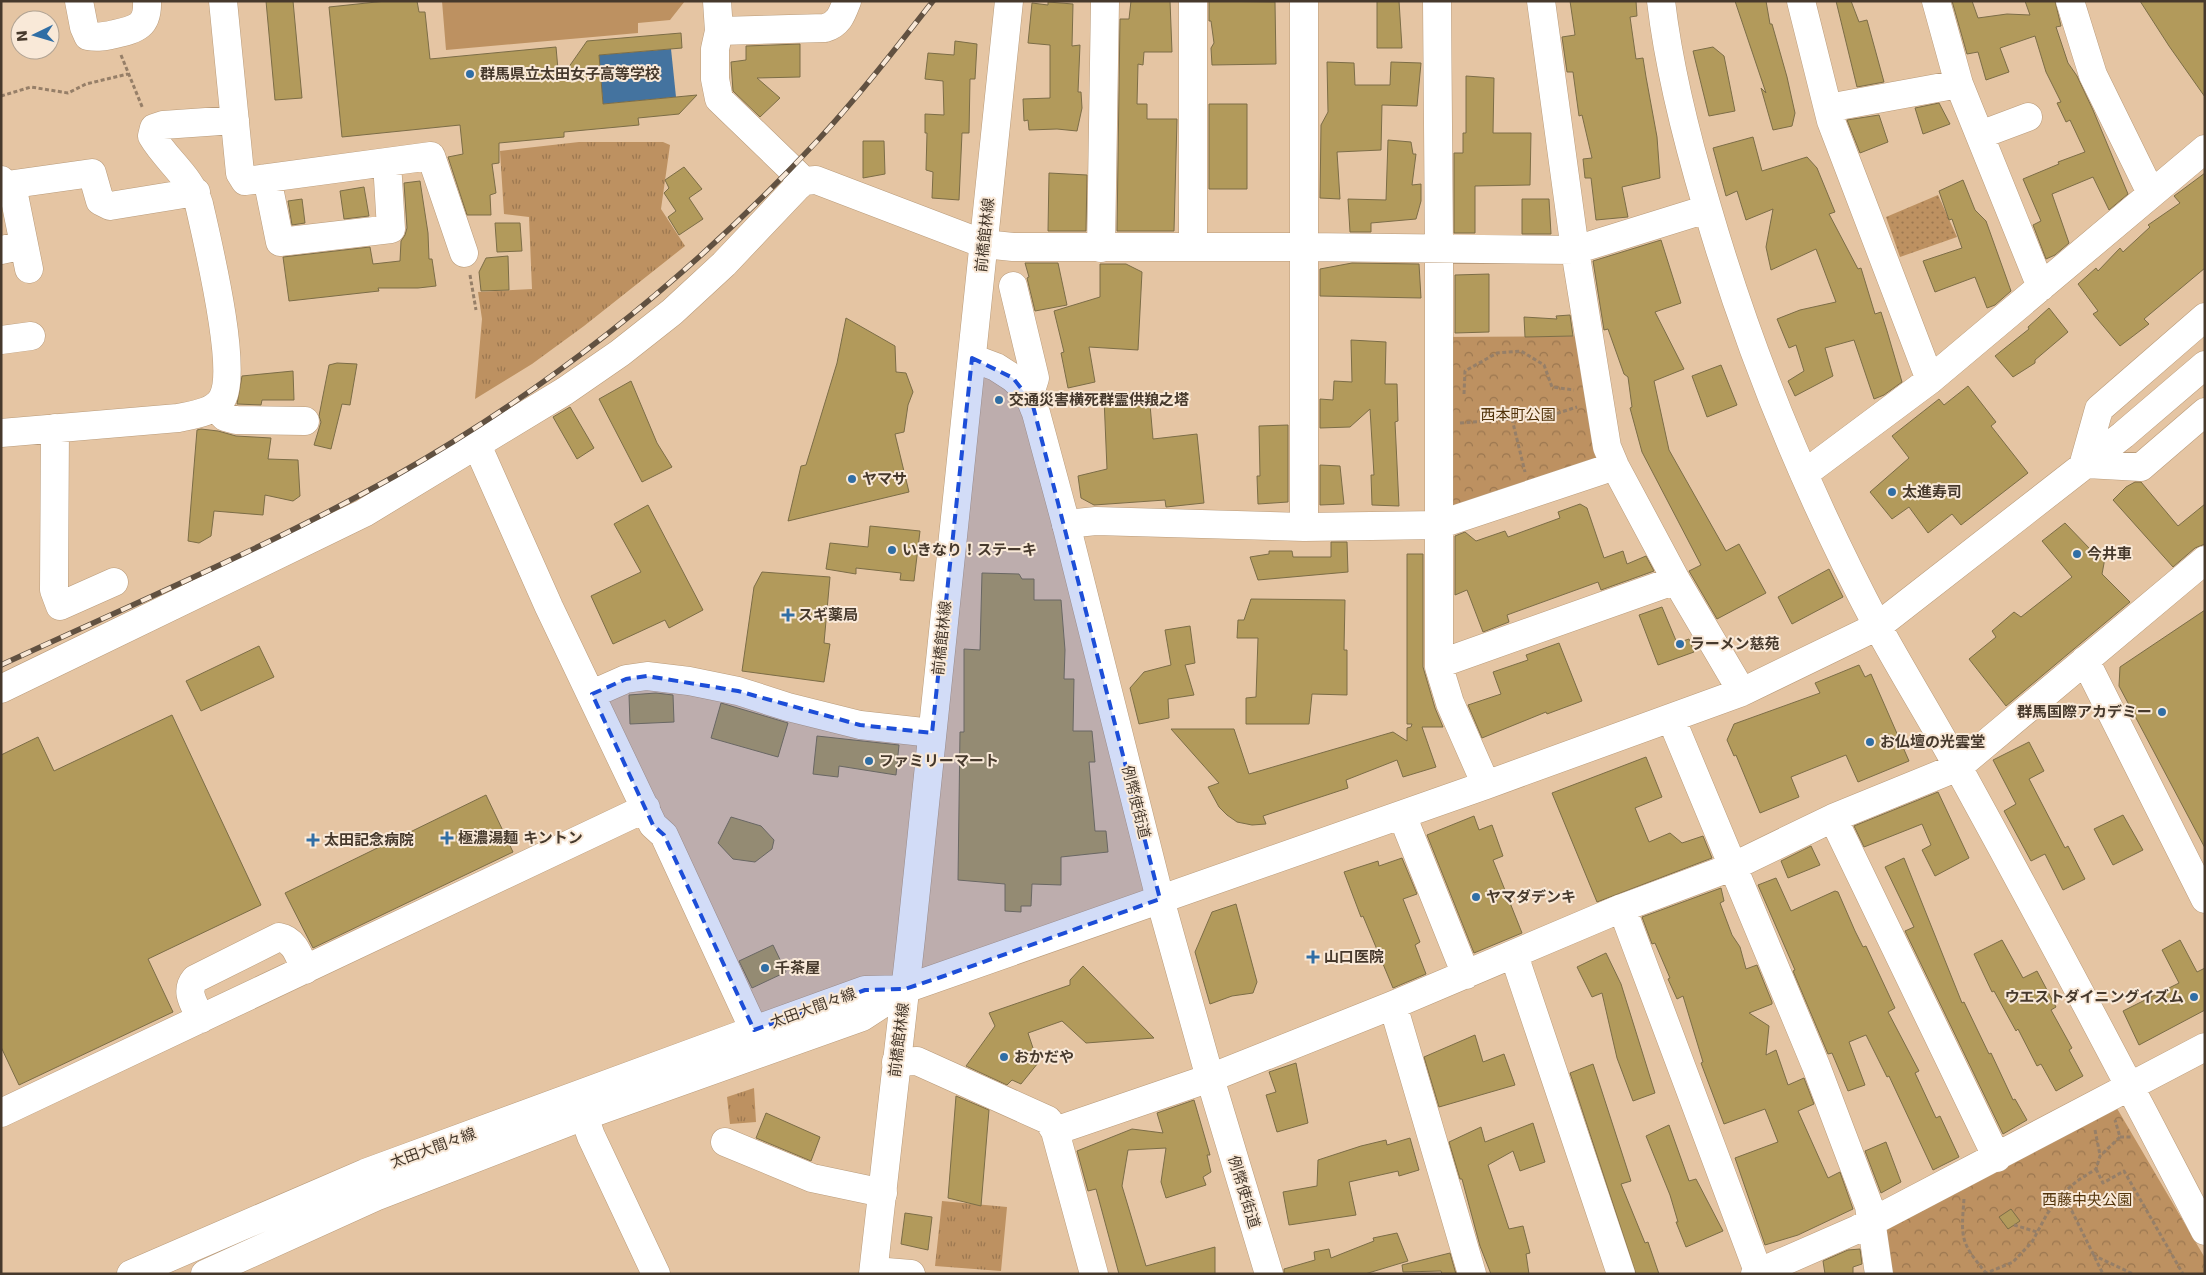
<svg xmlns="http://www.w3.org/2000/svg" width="2206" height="1275" font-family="'DejaVu Sans','Noto Sans JP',sans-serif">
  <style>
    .grass { fill: url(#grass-tufts) }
    .park { fill: url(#park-crowns) }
    .garden { fill: url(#garden-dots) }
    .pitch { fill: #bd9161 }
    .water { fill: #44739f }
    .building { fill: #b29a5b; stroke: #7c6d47 }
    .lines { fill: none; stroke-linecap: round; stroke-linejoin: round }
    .minor-casing { stroke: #b99b7a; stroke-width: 29 }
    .major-casing { stroke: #b99b7a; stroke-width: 29 }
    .path { stroke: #967f68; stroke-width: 3; stroke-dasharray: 4 2.5; stroke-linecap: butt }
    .minor { stroke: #fff; stroke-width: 28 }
    .major { stroke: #fff; stroke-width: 28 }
    .rail-casing { stroke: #615141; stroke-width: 5.5 }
    .rail { stroke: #f9e9d8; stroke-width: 4; stroke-dasharray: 11; stroke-linecap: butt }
    .marked { fill: #1d4ed8; fill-opacity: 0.2; stroke: #1d4ed8; stroke-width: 4; stroke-dasharray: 10 6; stroke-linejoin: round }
    .poi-dot { fill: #306ea5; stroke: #f9e9d8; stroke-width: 2 }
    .labels { text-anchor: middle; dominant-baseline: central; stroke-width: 4; stroke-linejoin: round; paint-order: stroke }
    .poi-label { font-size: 15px; font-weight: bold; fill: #46392c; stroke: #f9e9d8; text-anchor: start }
    .street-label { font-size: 15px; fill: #46392c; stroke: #f9e9d8 }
    .park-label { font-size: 15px; fill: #523309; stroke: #f9e9d8 }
  </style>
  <defs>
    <pattern id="grass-tufts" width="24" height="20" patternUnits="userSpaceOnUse" patternTransform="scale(1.25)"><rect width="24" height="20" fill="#bd9161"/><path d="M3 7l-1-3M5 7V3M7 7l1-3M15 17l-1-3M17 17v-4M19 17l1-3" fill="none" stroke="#9b7750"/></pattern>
    <pattern id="park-crowns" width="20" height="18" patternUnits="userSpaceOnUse" patternTransform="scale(1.25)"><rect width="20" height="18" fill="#bd9161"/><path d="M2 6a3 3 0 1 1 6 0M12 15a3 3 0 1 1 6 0" fill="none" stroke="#9b7750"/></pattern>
    <pattern id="garden-dots" width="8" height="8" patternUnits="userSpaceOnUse" patternTransform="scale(1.25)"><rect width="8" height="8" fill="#bd9161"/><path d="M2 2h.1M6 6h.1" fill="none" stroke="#9b7750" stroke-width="1.8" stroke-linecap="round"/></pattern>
  </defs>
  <rect width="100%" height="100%" fill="#e5c5a3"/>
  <path class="grass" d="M579,142H663L670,145L661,209L685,246L584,326L532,364L475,399L482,319L478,292L532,289L529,217L504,214L500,151Z
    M754,1088L756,1122L730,1124L727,1097Z
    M942,1201L1007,1207L1001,1271L935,1266Z"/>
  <path class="park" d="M1589,336L1615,466L1438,525L1439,337Z
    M2115,1105L2205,1258V1274H1882L1875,1223Z"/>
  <path class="garden" d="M1938,195L1957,237L1900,257L1886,217Z"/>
  <path class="pitch" d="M442,1H685L670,20L638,23V33L446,50Z"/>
  <path class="water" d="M671,49L676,97L603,104L599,55Z"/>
  <path class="building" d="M266,1H293L302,98L275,100Z
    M386,1H417L419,12H425L430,59L556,47L559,81L587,41L681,33L682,48L599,55L603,104L697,95L679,114L638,118L639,125L564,132V137L499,143V163L492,164L496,193L490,195L491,215H467L448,157L463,154L460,125L342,137L329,7Z
    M1131,1H1170L1172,52H1144L1143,65L1138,64L1137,104H1147V119H1177L1174,231H1117L1120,19H1129Z
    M1209,1L1275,2L1276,64L1212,65L1211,48L1214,43L1211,21H1209Z
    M1377,1H1399L1402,48H1377Z
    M1570,1H1636L1637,16L1630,17L1636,59L1643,58L1646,77L1657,137L1660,178L1622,187L1628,217L1596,220L1591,178H1585L1583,159L1592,158L1582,115L1579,116L1573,72H1567L1562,37L1575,35Z
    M1735,1H1766L1770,24H1772L1787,77L1795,113L1792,126L1773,130L1761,88L1766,93Z
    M1836,1H1851L1859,22L1867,20L1884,82L1857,87Z
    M1952,1H1972L1978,18L2007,14L2030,15L2025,1H2055L2061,26L2056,27L2068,63L2077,76L2093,110L2128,194L2109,210L2093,177L2052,194L2069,243L2055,255L2046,259L2033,225L2041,221L2023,179L2059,164L2058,162L2085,152L2070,120L2066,122L2057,103L2061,102L2046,72L2035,36L2000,48L2009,72L1986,80L1978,52L1967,54Z
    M2140,1H2205V97L2169,46Z
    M1048,2L1073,4L1072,46L1080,45L1078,92H1081L1082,108L1077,131L1057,129L1029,130L1028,120L1024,121L1023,99L1050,98V45L1028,43L1032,3L1048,5Z
    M955,41L977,44L975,79H970L969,133H962L959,200L932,198L933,172L926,170L927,133H925V114L944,115L943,81L925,79L928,53L954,55Z
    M800,44V77L757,78L780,98L760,117L733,91L731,62L746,60V46Z
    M1713,47L1724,56L1735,111L1709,116L1693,51Z
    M1327,62L1354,63L1355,85H1390L1391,62L1421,63L1417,106L1382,105L1381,150L1337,152L1340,199L1320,198L1321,125L1328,112Z
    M1466,76L1494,78L1493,133H1531L1530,185L1475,186V233H1454V153H1463V133H1466Z
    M1939,103L1950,124L1923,134L1915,108Z
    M1209,104H1247V189H1209Z
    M1879,115L1888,142L1860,153L1847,120Z
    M1753,137L1762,171L1807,157L1817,168L1835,212L1829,214L1858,269L1861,268L1875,314L1881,312L1887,331L1902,382L1884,395L1874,399L1854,340L1825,348L1833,376L1795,396L1788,381L1804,371L1796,345L1789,348L1777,319L1800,310L1836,302L1816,249L1771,270L1766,247L1773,209L1746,220L1737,191L1726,196L1713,148Z
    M1388,140L1411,142L1413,154H1416L1412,185L1421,184V201L1416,219L1371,223V232H1350L1348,199L1386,200Z
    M863,141H884L885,174L863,178Z
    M684,167L702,189L689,198L703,219L679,235L668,217L676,211L664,193L669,188L665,180Z
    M1049,173L1087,175L1086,231H1048Z
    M2205,173V268L2144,319L2149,324L2120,346L2093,314L2098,311L2078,284L2096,268L2098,271L2120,248L2123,252L2150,227L2148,225L2180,203L2174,196Z
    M1963,180L1975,210L1986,221L2011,291L1995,305L1987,308L1975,277L1935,292L1923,261L1962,248L1952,219L1949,220L1939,191Z
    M420,181L428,233L429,259H432L436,286L418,288H378L379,291L289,301L283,257L370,247L373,264L400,261L401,241L405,235L407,228L404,183Z
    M364,187L369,216L344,219L340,191Z
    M302,199L305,223L292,225L288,201Z
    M1522,199H1549L1551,234H1522Z
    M495,223H520L522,251L497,252Z
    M1661,240L1681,303L1655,312L1684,369L1654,381L1669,450L1726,551L1739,544L1766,593L1717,619L1689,571L1701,565L1642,452L1630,408L1632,407L1628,377L1624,374L1608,329L1604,330L1593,261Z
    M508,256L509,290L481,291L479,272L486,258Z
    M1025,263H1058L1067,305L1035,311L1027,278L1029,277Z
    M1352,263L1419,264L1421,298L1320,296V269Z
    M1100,264H1126L1142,272L1138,350L1089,347L1095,382L1068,388L1061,353L1064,352L1054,311L1100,297Z
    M1489,274V332L1455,333V275Z
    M2049,308L2068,332L2035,360V363L2013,377L1995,356L2029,329L2028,327Z
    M1570,315L1573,336L1525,337L1524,317L1557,319L1556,316Z
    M846,318L895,346L896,372L906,373L913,392L908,405L904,432L895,434L909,492L788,521L801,466L806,465L837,363Z
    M1351,340L1386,342L1385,384H1397L1398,421L1395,422L1399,506L1372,505L1371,475H1374L1370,409L1350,427L1320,428V399L1333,400L1334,381L1352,382Z
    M337,363L357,364L350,405L342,404L331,449L314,445L321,422L319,416L329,365Z
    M1721,365L1737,405L1707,417L1692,376Z
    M293,371L294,400H262L261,405L237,404L242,376Z
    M631,381L657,443L672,467L642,482L599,399Z
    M1968,386L1996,422L1991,426L2028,473L1961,525L1952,514L1928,533L1909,507L1892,519L1870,492L1909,458L1892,436L1939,399L1944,405Z
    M1149,393L1153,439L1197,434L1204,503L1166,507L1165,500L1094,505L1081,498L1078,476L1107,469L1104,398Z
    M570,407L594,448L577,459L553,417Z
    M1288,425V502L1258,504L1257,476H1260L1259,426Z
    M201,429L218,431L236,436L271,438L268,459L298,460L300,496L293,501L265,495L263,515L214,511L211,536L199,543L188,541L197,430Z
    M1320,465L1340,466L1344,504L1320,505Z
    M2135,482H2141L2178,526L2205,504V544L2195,548L2173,567L2113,500L2126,487Z
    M1580,504L1587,508L1604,558L1623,551L1627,564L1646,556L1654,571L1601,590L1598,582L1507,615L1509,622L1483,632L1467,590L1455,595V536L1465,532L1476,541L1505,531L1508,537L1560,518L1558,512Z
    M648,505L703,610L669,628L665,620L613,644L591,596L641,572L614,524Z
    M2065,523L2090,549L2096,546L2105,558L2102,574L2130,602L2006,706L1969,659L1996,637L1992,631L2014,612L2021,617L2072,577L2042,541Z
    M870,526L920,531L914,581L900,580L901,573L856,568V574L826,569L830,543L868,547Z
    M1331,542H1347L1348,572L1258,580L1250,557L1269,554V551H1292L1293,557H1331Z
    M1407,554H1423V667L1435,708L1443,727H1422L1436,767L1403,777L1397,760L1346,780L1348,788L1263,816L1266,824L1252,825L1237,822L1227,815L1219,807L1208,787L1219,783L1171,729H1234L1249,774L1393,732L1407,741V728L1411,727L1412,724H1407Z
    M1829,569L1843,597L1792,624L1778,597Z
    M762,572L830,577L824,643L830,644L824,682L742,671L754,587Z
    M982,573L1019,574L1022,579H1034V600H1061L1065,650L1064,679H1074L1073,731H1092L1095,762H1089L1095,831H1106L1108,852L1061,857V885L1032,884L1031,906H1021V912L1005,911V884L958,880L960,732H964V649L980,650Z
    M1251,599L1345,600L1344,650H1347V695L1312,694L1309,724H1246V698L1256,697L1258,638H1237L1238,620H1244Z
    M1662,607L1677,643L1689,639L1694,652L1658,665L1639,615Z
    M2205,610V848L2119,686L2120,667Z
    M1190,626L1195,663L1185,665L1194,695L1168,699L1169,718L1139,724L1130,688L1144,672L1171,665L1165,630Z
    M1559,643L1582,701L1547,714L1546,712L1482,738L1468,705L1501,694L1493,672L1528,660L1526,655Z
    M259,646L274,677L201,711L186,681Z
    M1859,665L1865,677L1871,674L1909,761L1858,782L1846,755L1791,777L1799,797L1760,813L1736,755L1734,756L1727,740L1734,724L1820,693L1815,683Z
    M656,693L673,695L674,722L630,724L629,695Z
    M721,703L788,723L778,757L711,738Z
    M172,715L261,905L148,959L173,1012L19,1085L1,1047V755L38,737L54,771Z
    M817,736L899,745L896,775L839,766L838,777L813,774Z
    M2029,742L2044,771L2029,779L2065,848L2068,846L2085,879L2063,890L2045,854L2031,861L2004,811L2016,804L1993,760Z
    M1646,757L1662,797L1635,808L1649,842L1670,833L1682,843L1703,836L1712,858L1597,902L1552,793Z
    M1938,792L1969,858L1935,876L1922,850L1931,845L1922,824L1864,847L1854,826Z
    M486,795L513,852L313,948L285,893Z
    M2123,815L2143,850L2113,865L2094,829Z
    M1474,816L1479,830L1492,825L1503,856L1493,860L1522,933L1474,953L1427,835Z
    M731,817L761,826L774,840L772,849L755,862L733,859L718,843Z
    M1811,846L1820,865L1788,878L1781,861Z
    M1402,858L1417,894L1403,899L1420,942L1415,945L1426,974L1393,988L1363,916L1361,917L1344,872L1378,861L1379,866Z
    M1904,858L1962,1003L1964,1002L1989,1054L1991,1053L2013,1100L2015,1099L2027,1120L2003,1134L1905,931L1914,927L1885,867Z
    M1776,878L1791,911L1835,891L1838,892L1855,931L1863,947L1866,946L1895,1008L1888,1012L1919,1071L1915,1073L1936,1118L1940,1116L1959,1157L1933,1170L1889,1076L1887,1077L1866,1035L1849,1042L1865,1085L1848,1091L1832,1053L1828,1054L1793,971L1795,970L1758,885Z
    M1721,888L1724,901L1720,903L1732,935L1740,947L1746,969L1757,965L1772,1002V1004L1749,1013L1769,1026L1766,1055L1776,1050L1788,1085L1804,1078L1814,1104L1798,1111L1828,1178L1840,1172L1853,1209L1798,1235L1765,1245L1735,1158L1778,1142L1765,1109L1724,1124L1701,1063L1703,1062L1683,996L1677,999L1668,979L1670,978L1655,943L1652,944L1642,917Z
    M1236,904L1257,982L1253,993L1232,996L1210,1004L1195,952L1212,912Z
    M2002,940L2023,978L2037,971L2056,1007L2051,1010L2072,1048L2069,1050L2083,1076L2056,1091L2041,1064L2037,1066L2018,1029L2016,1031L1994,991L1992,992L1974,954Z
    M2180,940L2197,972L2205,968V1010L2139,1045L2123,1011L2179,983L2162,950Z
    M773,945L786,972L752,988L739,961Z
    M1606,953L1621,984L1655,1093L1633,1101L1617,1058L1602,993L1592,997L1577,967Z
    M1083,966L1154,1038L1086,1043L1062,1021L1028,1033L1038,1063L1021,1084L1012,1080L1007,1085L966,1066L995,1026L989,1013L1070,985V980Z
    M1475,1035L1483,1062L1504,1054L1515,1085L1439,1107L1424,1057Z
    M1296,1063L1308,1123L1277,1132L1266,1095L1276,1092L1269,1072Z
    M1593,1064L1631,1181L1621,1184L1645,1243L1648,1242L1659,1274H1636L1570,1073Z
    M956,1096L989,1110L981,1206L948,1198Z
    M1194,1100L1210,1155H1207L1211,1172L1203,1177L1206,1185L1166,1198L1161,1182L1166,1148L1128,1150L1122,1186L1146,1266L1215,1247V1274H1119L1096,1189L1088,1191L1077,1151L1132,1129L1163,1133L1157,1113Z
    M766,1113L820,1137L811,1161L756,1138Z
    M1533,1123L1545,1162L1520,1171L1513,1151L1488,1165L1509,1229L1523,1226L1530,1253L1526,1254L1529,1274H1491L1480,1246L1462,1179H1460L1449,1142L1481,1127L1485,1142Z
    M1669,1125L1689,1181L1696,1179L1723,1231L1686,1247L1676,1222H1678L1670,1195L1646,1136Z
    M1410,1138L1419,1170L1399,1176L1398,1171L1349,1182L1356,1215L1289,1225L1283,1192L1317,1186L1318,1160L1361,1146L1386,1140L1387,1145Z
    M1886,1142L1901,1182L1881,1193L1865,1151Z
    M2011,1209L2020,1221L2008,1229L1999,1217Z
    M905,1213L932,1217L928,1250L901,1244Z
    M1397,1233L1408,1261L1365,1274H1284V1269L1315,1260L1314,1252L1329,1249L1331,1258L1374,1241L1373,1238Z
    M1860,1249L1862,1264L1853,1267V1274H1825L1823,1261L1848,1250Z
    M1450,1253L1456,1274H1442L1441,1271L1403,1272L1402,1265Z"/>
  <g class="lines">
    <g class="minor-casing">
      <path id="minor" d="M79,1L84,27L88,36C98,38 106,36 115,34C137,29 148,26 147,1
        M223,1L240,173L245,181L431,156L464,253
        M717,1L719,31
        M1304,1V527
        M1437,1L1439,248V667L1450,703L1486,785
        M1541,1L1575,250L1607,447L1615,466L1676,580L1742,692
        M1661,1C1669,70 1687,140 1707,207C1749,352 1807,493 1878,627C1904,675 1933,721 1959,769C2043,922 2125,1076 2205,1231
        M1801,1L1831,121L1930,380
        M1936,1L1959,84L2041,287
        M2070,1L2093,75L2151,193
        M1828,108L1959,84
        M1980,135L2028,117
        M267,178L280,242L391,229L387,162
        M1,180L7,185L92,173L100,201L110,206L196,192
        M804,181L719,99L715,79V49L719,31L825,28C839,24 842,14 847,1
        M12,185L29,269
        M1193,247V1
        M1101,248L1105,1
        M1,250L24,245
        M1013,286L1035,378L1029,397
        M1,340L31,336
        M215,407L225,417L236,420L305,421
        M55,428L54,590L60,606L114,582
        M1,433L178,418C192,415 213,413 222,399C239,370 207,240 199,204C191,177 166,160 152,136L154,128L163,125L235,120
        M477,445L549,607L653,825L664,835L754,1030
        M2086,464L2141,467L2205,412
        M2083,466L2099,409L2205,317
        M1804,474L1930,380L2205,149
        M1066,524L1096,521L1304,527L1438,525L1615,466
        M2085,660L2205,899
        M1439,664L1676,580
        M1,689L364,513L565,391L620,353L672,312L724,264L797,187L804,181L816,180L984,244L1013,247H1305L1575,250L1707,209
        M592,694L626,679L647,676L689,681L738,691L788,707L860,725L932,733
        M1671,718L1816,1066L1869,1206L1879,1274
        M1402,815L1466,975
        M1833,818L1997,1158
        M1622,908L1759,1274
        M1514,955L1621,1274
        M905,989L1486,785L1742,692L1878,626L2123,435L2205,365
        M1393,1005L1472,1274
        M201,1019C195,1005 184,992 195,979L279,937C295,940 299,956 305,970
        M896,1062L917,1061L1048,1120L1055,1131L1094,1274
        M1,1113L646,808
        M584,1116L591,1136L656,1274
        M1055,1131L1210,1078L1393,1005L1622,908L1732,867L1833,818L1958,767L2205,560
        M725,1142L812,1178L883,1193
        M874,1271L911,1274
        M1755,1274L1858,1229L2205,1047"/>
    </g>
    <g class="major-casing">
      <path id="major" d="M972,358L996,367L1013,378L1027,391L1036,413L1066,524L1160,899L1210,1078L1269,1274
        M131,1274L365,1173L754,1030L865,990L905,989
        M205,1274L375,1197L584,1116L862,1017L905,989
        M873,1274L911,938L1009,1"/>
    </g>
    <path class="path" d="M121,55L143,109
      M1,96L31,87L68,93L86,84L128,74
      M470,275L476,310
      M1464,394L1465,371L1497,353L1521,351L1544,365L1552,387L1574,390
      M1512,419L1525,472
      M1460,423L1549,416L1577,407
      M2095,1130L2100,1155
      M2120,1137H2132
      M2096,1169L2103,1183L2124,1171L2183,1274
      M2063,1193L2103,1274
      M1964,1199C1961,1238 1960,1242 1986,1273
      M2014,1225L2037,1232
      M2093,1255L2133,1274
      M1984,1274L2013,1262L2032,1242L2047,1214L2063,1193L2077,1181L2096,1169L2100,1156L2120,1137L2115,1120"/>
    <use href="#minor" class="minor"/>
    <use href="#major" class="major"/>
    <g class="rail-casing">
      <path id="rail" d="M1,665C133,604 268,547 395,476C553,387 695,272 818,140C859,96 896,48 933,1"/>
    </g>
    <use href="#rail" class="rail"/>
  </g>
  <path class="marked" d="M972,358L1013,378L1032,402L1160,899L941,977L905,989L865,990L754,1030L664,835L653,825L592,694L626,679L647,676L738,691L860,725L932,733Z"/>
  <g class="poi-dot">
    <circle cx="470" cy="74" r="5"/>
    <circle cx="999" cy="400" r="5"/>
    <circle cx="852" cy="479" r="5"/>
    <circle cx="1892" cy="492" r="5"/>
    <circle cx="892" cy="550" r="5"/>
    <circle cx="2077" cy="554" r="5"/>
    <path d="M785.5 607.5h5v5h5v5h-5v5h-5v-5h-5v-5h5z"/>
    <circle cx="1680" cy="644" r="5"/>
    <circle cx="2162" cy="712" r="5"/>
    <circle cx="1870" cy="742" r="5"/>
    <circle cx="869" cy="761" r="5"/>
    <path d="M444.5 830.5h5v5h5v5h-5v5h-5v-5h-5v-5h5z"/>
    <path d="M310.5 832.5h5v5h5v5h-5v5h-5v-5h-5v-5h5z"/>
    <circle cx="1476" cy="897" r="5"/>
    <path d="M1310.5 949.5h5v5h5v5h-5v5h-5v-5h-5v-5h5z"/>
    <circle cx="765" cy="968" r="5"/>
    <circle cx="2194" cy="997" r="5"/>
    <circle cx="1004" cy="1057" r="5"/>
  </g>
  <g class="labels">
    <g class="poi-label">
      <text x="480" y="74">群馬県立太田女子高等学校</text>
      <text x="1009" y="400">交通災害横死群霊供羪之塔</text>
      <text x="862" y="479">ヤマサ</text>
      <text x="1902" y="492">太進寿司</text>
      <text x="902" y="550">いきなり！ステーキ</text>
      <text x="2087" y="554">今井車</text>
      <text x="798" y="615">スギ薬局</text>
      <text x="1690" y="644">ラーメン慈苑</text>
      <text x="2152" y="712" text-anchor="end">群馬国際アカデミー</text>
      <text x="1880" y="742">お仏壇の光雲堂</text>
      <text x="879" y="761">ファミリーマート</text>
      <text x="458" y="838">極濃湯麺 キントン</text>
      <text x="324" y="840">太田記念病院</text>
      <text x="1486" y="897">ヤマダデンキ</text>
      <text x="1324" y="957">山口医院</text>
      <text x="775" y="968">千茶屋</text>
      <text x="2184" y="997" text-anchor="end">ウエストダイニングイズム</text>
      <text x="1014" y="1057">おかだや</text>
    </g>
    <g class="street-label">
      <text transform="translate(985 235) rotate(-84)">前橋館林線</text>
      <text transform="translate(942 638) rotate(-84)">前橋館林線</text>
      <text transform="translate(1136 802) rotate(76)">例幣使街道</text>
      <text transform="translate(813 1008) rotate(-20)">太田大間々線</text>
      <text transform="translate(899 1040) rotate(-83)">前橋館林線</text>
      <text transform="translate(433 1148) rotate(-20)">太田大間々線</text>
      <text transform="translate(1244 1192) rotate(73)">例幣使街道</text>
    </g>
    <g class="park-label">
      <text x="1518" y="415">西本町公園</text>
      <text x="2087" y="1200">西藤中央公園</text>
    </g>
  </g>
  <rect width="2206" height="1275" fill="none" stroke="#46392c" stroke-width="5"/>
  <g transform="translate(35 35) rotate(265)"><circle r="24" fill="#f9e9d8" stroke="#b1a393"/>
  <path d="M0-4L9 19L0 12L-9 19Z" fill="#306ea5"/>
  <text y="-8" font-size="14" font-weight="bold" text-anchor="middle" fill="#46392c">N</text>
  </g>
</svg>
